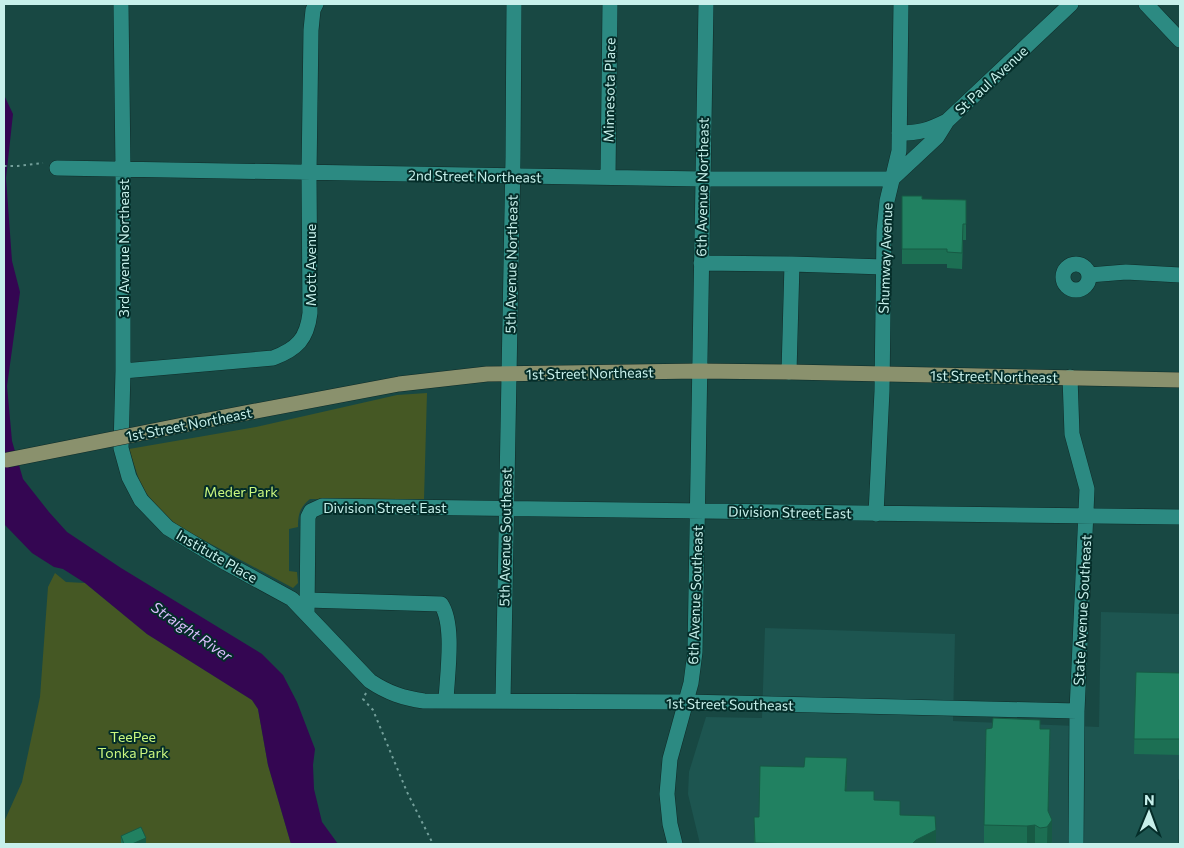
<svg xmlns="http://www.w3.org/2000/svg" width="1184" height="848" font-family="Commissioner,sans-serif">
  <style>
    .built { fill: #1d5550 }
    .green { fill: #455824 }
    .water { fill: #340652 }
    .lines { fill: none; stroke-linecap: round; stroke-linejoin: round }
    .minor-casing { stroke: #0f2b28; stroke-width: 16 }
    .major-casing { stroke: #0f2b28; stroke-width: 16 }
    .path { stroke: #74a09b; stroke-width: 2; stroke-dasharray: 2.5 4; stroke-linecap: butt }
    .minor { stroke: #2c8a82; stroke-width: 15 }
    .major { stroke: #8a916d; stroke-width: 15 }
    .major-bridge-casing { stroke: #0f2b28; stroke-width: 16; stroke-linecap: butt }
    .major-bridge { stroke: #8a916d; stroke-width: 15 }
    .wall { fill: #1c6f53 }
    .shaded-wall { fill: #175a44 }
    .building { fill: #218161; stroke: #175a44 }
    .labels { text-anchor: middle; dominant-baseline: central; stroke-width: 4; stroke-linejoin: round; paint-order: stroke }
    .street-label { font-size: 14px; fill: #c7f0eb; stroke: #042d29 }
    .park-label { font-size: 14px; fill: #caf77f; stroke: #042d29 }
    .water-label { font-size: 15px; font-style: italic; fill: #ddbfff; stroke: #042d29 }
  </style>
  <rect width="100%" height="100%" fill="#184843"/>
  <path class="built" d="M1101,612L1180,614V778L1178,780V844H700L688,794L689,772L706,717L762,718L765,628L955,634L953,721L1099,727Z"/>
  <path class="green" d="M427,393L424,499H310C300,507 298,514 298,527L289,529V571L297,572L298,583L293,588L183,529L162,514L141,486L129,449L256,427L397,395Z
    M55,573L66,582L85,583L147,634L252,700L258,709L268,765L291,844H4V822L22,782L40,697L48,587Z"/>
  <path class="water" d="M4,95L13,114L6,178L12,261L20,292L7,386L12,441L23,479L49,512L67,532L121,568L262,654L283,675L297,702L315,749L313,765L314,789L322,822L338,844H291L268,765L258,709L252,700L147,634L85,583L63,569L54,567L32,553L4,524Z"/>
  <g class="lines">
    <g class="minor-casing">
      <path id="minor" d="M121,4L123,169V371L121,448L129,477L141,500L168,528L226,563L292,599L370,681C388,693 403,698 424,701L686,702L1077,711
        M1146,4L1180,40
        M899,133C920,133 929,130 947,121L1071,4
        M57,168L702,179H892L937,137L947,121
        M608,177L610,4
        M701,263L792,264
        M1063 277a13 13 0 1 1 26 0a13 13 0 1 1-26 0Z
        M1089,275L1126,272L1180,275
        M123,371L273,358C297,349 307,339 310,313L309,174L311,30L313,10L316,4
        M789,372L792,264L884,267
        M1070,377L1072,434L1087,489L1077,711L1076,844
        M876,514L882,391L884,231L887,201L899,151L901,4
        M307,600L441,604C455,625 447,675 446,701
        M307,614L308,517L311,511L322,506L1180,517
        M503,701L513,158L514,4
        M675,844L670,824L667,794L670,759L691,683L695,652L706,4"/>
    </g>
    <g class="major-casing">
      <path id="major" d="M203,421L399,384L487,374L699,371L789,372L1180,380"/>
    </g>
    <path class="path" d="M4,166H18L43,163
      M366,693L363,699L373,710L407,792L433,844"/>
    <use href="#minor" class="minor"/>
    <use href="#major" class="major"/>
    <g class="major-bridge-casing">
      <path id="major-bridge" d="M7,460L203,421"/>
    </g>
    <use href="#major-bridge" class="major-bridge"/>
  </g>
  <path class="wall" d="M902,196L922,199L966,200V240H963L962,269L947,268V264H902Z
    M1136,672L1180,673V755L1134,754Z
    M1040,729L1050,752L1048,812L1052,842L1051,844H984V825Z
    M804,767L847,781L846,791L874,800L900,815L936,844H754V817H759Z
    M121,836L146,844H121Z"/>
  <path class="shaded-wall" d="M1050,729L1048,825L1052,820V842L1051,844H1047Z
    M847,758V781L845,814V791Z
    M1035,825V844H1027V826Z
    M936,830V844H912L916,840Z
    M146,838V844H132Z"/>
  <path class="building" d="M902,196H922V199L966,200V224H963L962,253L947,252V249H902Z
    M1136,672L1180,673V739H1134Z
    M993,718L1040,720V729H1050L1048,811L1052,820L1047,827L1040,828L1035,825L1027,826L984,825L986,729L992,728Z
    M805,757L847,758L845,791H874V800L900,801V815L935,816L936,830L916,840L912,844H798L755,843L754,817H759L760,766L804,767Z
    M141,827L146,838L132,844H124L121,836Z"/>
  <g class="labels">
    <g class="street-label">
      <text transform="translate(991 80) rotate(-43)">St Paul Avenue</text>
      <text transform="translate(609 90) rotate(-89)">Minnesota Place</text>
      <text transform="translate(475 176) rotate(1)">2nd Street Northeast</text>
      <text transform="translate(702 187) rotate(-89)">6th Avenue Northeast</text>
      <text transform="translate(123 248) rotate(-90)">3rd Avenue Northeast</text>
      <text transform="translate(885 258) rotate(-88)">Shumway Avenue</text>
      <text transform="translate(511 264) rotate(-89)">5th Avenue Northeast</text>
      <text transform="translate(310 265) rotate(-90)">Mott Avenue</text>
      <text transform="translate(590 373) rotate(-1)">1st Street Northeast</text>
      <text transform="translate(994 376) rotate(1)">1st Street Northeast</text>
      <text transform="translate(189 424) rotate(-11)">1st Street Northeast</text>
      <text x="385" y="507">Division Street East</text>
      <text transform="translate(790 512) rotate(1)">Division Street East</text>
      <text transform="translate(505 537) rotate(-89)">5th Avenue Southeast</text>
      <text transform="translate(217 556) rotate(30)">Institute Place</text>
      <text transform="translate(695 595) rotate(-88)">6th Avenue Southeast</text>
      <text transform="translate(1082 610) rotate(-87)">State Avenue Southeast</text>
      <text transform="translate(730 704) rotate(1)">1st Street Southeast</text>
    </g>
    <g class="park-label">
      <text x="241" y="491">Meder Park</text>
      <text x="133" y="736">TeePee<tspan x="133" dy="16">Tonka Park</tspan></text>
    </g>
    <g class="water-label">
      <text transform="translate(192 631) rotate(34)">Straight River</text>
    </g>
  </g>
  <rect width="1184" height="848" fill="none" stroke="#c7f0eb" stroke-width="10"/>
  <g transform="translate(1149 813) rotate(1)" stroke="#042d29" stroke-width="4" paint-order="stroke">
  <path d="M0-4L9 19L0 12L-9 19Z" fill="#c7f0eb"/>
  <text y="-8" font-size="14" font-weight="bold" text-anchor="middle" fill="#c7f0eb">N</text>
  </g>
</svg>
